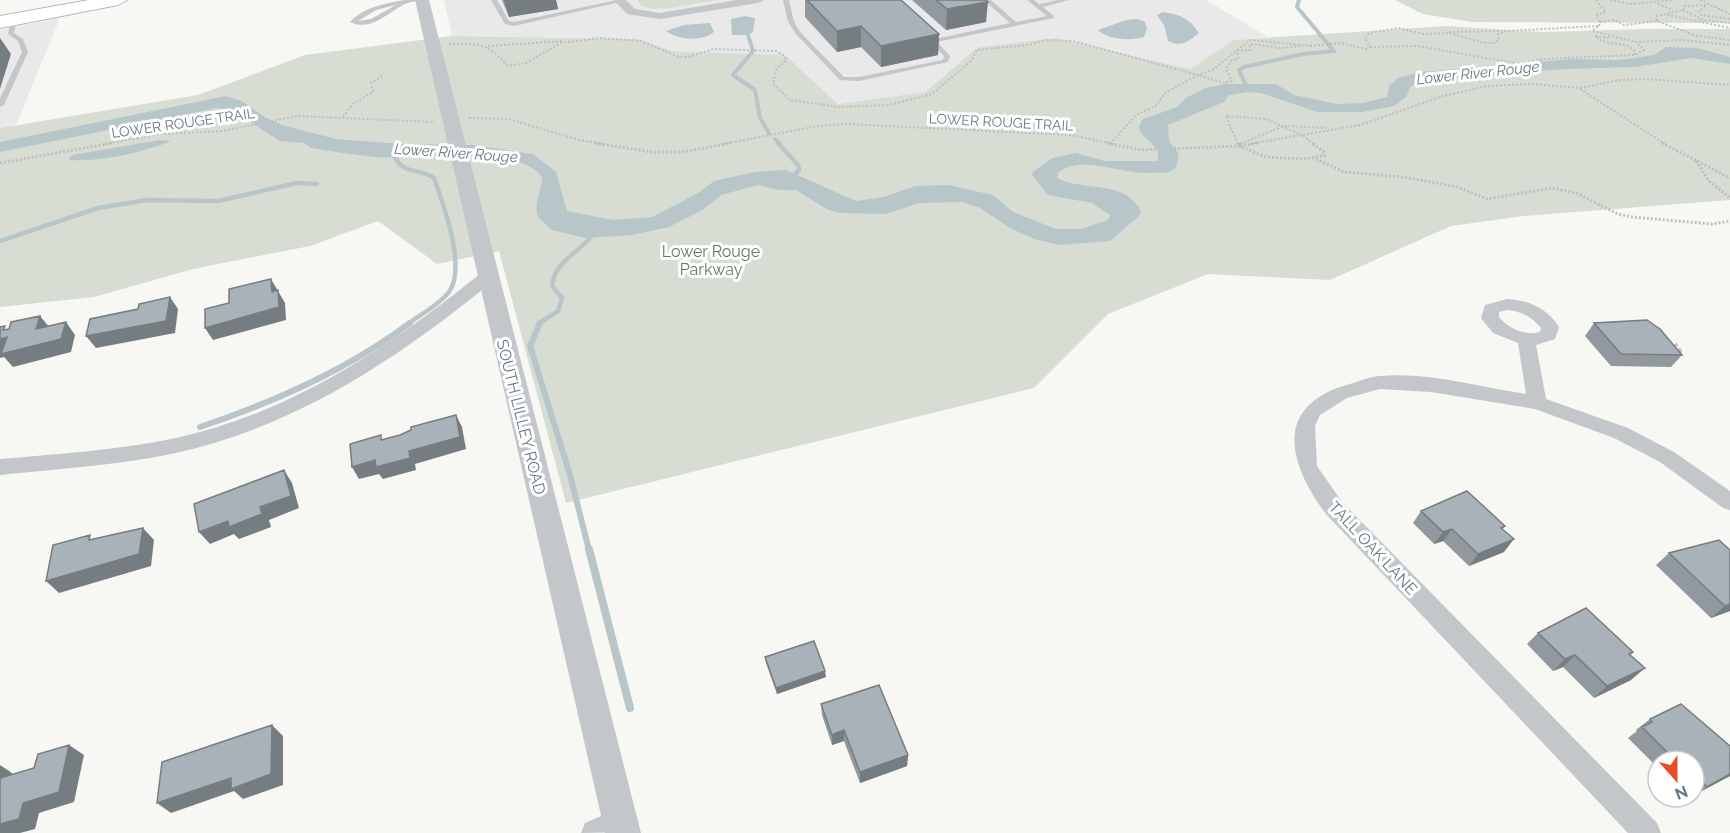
<svg xmlns="http://www.w3.org/2000/svg" width="1730" height="833" font-family="Raleway,sans-serif">
  <style>
    .built { fill: #e8e9e8 }
    .green { fill: #d7ddd3 }
    .water { fill: #b8c6c9 }
    .lines { fill: none; stroke-linecap: round; stroke-linejoin: round }
    .stream-far3 { stroke: #b8c6c9; stroke-width: 4 }
    .stream-far2 { stroke: #b8c6c9; stroke-width: 4.5 }
    .stream-far1 { stroke: #b8c6c9; stroke-width: 6 }
    .stream { stroke: #b8c6c9; stroke-width: 8 }
    .primary-casing { stroke: #b4b9bd; stroke-width: 2 }
    .path-far2 { stroke: #bdbfc2; stroke-width: 2; stroke-dasharray: 2 2; stroke-linecap: butt }
    .path-far1 { stroke: #bdbfc2; stroke-width: 3; stroke-dasharray: 2 2; stroke-linecap: butt }
    .path { stroke: #bdbfc2; stroke-width: 4; stroke-dasharray: 3 3; stroke-linecap: butt }
    .service { fill: #c3c7ca; fill-rule: evenodd }
    .minor { fill: #c3c7ca; fill-rule: evenodd }
    .tertiary { fill: #c3c7ca; fill-rule: evenodd }
    .primary { fill: #fff; fill-rule: evenodd }
    .wall { fill: #91999e }
    .shaded-wall { fill: #767d81 }
    .building { fill: #a9b2b8; stroke: #767d81; stroke-width: 1.5 }
    .labels { text-anchor: middle; dominant-baseline: central; stroke-width: 6; stroke-linejoin: round; paint-order: stroke }
    .far-street-label { font-size: 14px; fill: #667886; stroke: #fff }
    .far-water-label { font-size: 15px; font-style: italic; fill: #627a82; stroke: #fff }
    .park-label { font-size: 16px; fill: #667861; stroke: #fff }
    .street-label { font-size: 16px; fill: #667886; stroke: #fff }
  </style>
  <rect width="100%" height="100%" fill="#f7f7f4"/>
  <path class="built" d="M444,0H1206L1268,37L1234,40L1190,69L1056,38L978,47L925,92L838,104L785,55L673,51L638,39L452,36Z
    M60,18L16,125L0,128V30Z"/>
  <path class="green" d="M638,0H716L671,8L654,9L641,6Z
    M1395,0H1730V23L1472,22L1423,14Z
    M1446,26L1544,32L1644,29H1730V200L1524,216L1451,226L1330,280L1208,274L1108,314L1034,388L566,503L499,251L437,264L378,221L310,246L193,269L94,297L0,307V128L198,95L305,55L452,36L638,39L673,51L785,55L838,104L925,92L978,47L1056,38L1190,69L1234,40Z"/>
  <path class="water" d="M1163,12C1180,14 1190,19 1199,33C1189,41 1181,48 1168,41L1164,25L1157,15Z
    M745,16L755,18L753,32L748,35H732L731,19Z
    M1138,19L1145,22L1147,29L1144,37C1130,41 1109,40 1098,30L1126,20Z
    M710,23L714,32C701,42 679,40 666,31L684,25Z
    M1666,47L1697,48L1730,57V64L1691,58L1635,67L1566,69L1425,80L1410,87L1406,97L1394,106L1362,112H1317L1261,93L1248,92L1229,95L1224,102L1168,125L1169,141L1179,154L1176,168C1167,175 1160,172 1149,173C1122,174 1079,154 1058,173L1057,178C1083,192 1125,179 1141,211L1139,216L1110,241L1059,245L1034,239L1010,228L980,208L963,202L920,203L886,214L840,213L828,210L796,190H779L758,185L721,195L703,210L669,227L632,235L585,238L552,230L538,217C533,204 542,191 542,177C521,145 412,159 376,157C355,155 332,151 311,148L304,143L280,141L233,111L217,108L0,152V142L226,96L242,101L263,116L282,125L336,139L401,144L473,145L533,154L556,172L567,211L613,220L652,217L698,193L714,181L755,172L786,170L856,201L884,197L915,186L948,185L993,195L1013,212L1056,229H1080L1108,220L1110,215L1092,203L1048,195L1032,175L1033,172L1052,158L1076,153L1105,161H1158V150L1141,133L1139,126L1143,119L1177,107L1186,98L1205,88L1225,84H1276L1294,95L1337,104L1363,103L1387,97L1389,86L1398,78L1421,72L1570,59L1620,60L1654,55Z
    M160,140L171,141C141,153 101,162 69,160L72,155Z"/>
  <g class="lines">
    <path class="stream-far3" d="M748,35L753,51L733,75L755,90L760,118L769,133
      M1247,88L1239,70L1244,67L1303,54L1334,51L1297,7L1299,0
      M775,139L780,144"/>
    <path class="stream-far2" d="M778,143L798,165L799,170L790,180
      M392,150C401,177 415,166 434,178C443,204 467,267 449,292C439,305 421,314 408,324
      M0,241L98,208L147,200L218,201L297,183L317,184
      M538,324L558,311L562,298L552,286C554,260 584,251 596,230"/>
    <path class="stream-far1" d="M540,323L530,346L570,475L589,550
      M200,427C275,402 347,370 410,323"/>
    <path class="stream" d="M589,549L630,708"/>
    <g class="primary-casing">
      <path id="primary" d="M89,0H127L118,5L0,28V16Z"/>
    </g>
    <path class="path-far2" d="M1596,0L1606,12L1596,15L1600,22
      M1610,0L1631,4L1672,0
      M1700,0L1730,14
      M1658,4L1673,10
      M1706,6L1699,11L1701,15L1730,19
      M1683,10L1703,20L1730,23
      M1667,15L1730,28
      M1657,21V16L1683,10L1684,6L1706,5
      M1599,26L1600,22L1614,20L1624,25L1657,21L1697,36L1730,40
      M1449,32L1502,31
      M1609,38L1595,36C1605,47 1622,40 1634,50V55
      M449,44C481,44 485,42 508,66L526,63L561,43L599,38L641,41L679,57H689L713,49L776,51L785,56L786,60L776,70L773,84L790,100L839,107L888,105L932,94L971,61L977,50L1029,45L1046,40L1073,41L1198,75L1214,69L1250,40L1312,46
      M488,46L564,41
      M1310,46L1341,43L1366,49L1370,47L1365,38L1369,33L1399,28L1423,34L1448,33L1484,43H1494L1499,39L1498,34L1506,31L1599,26L1592,31L1636,42L1683,40L1730,45
      M1370,47L1418,46L1520,64L1543,59L1634,55L1644,50L1636,42
      M1580,89L1665,144
      M343,117L353,104L373,92L371,83L384,75
      M469,118L509,119L579,140L604,144
      M105,144L161,134L223,131L297,116L435,122
      M723,144L818,126L847,124L1071,135L1114,144
      M1110,144L1136,115L1157,105L1165,93L1198,75L1224,83L1232,81L1226,69L1232,60L1238,59L1237,51L1250,50L1249,45L1253,44L1280,48L1300,46
      M1238,144L1226,116L1266,119L1302,135
      M1240,144L1284,126L1329,128
      M1250,144L1300,135
      M1314,144L1302,135L1360,125L1443,96L1488,86L1533,84L1580,88L1620,80L1645,79L1730,85"/>
    <path class="path-far1" d="M595,143L652,152H682L731,143
      M1107,143L1141,150L1239,146L1266,157L1303,159L1324,156V152L1312,143
      M1238,143L1239,146
      M1662,143L1730,178
      M1239,146L1242,143
      M1240,146L1258,143
      M1316,159L1344,172L1402,177L1458,187L1487,199L1552,188L1576,193L1618,214L1632,217L1712,224L1730,221
      M1696,161L1709,181L1730,198
      M0,163L113,143"/>
    <path class="path" d="M1675,344L1680,351L1677,354"/>
    <path class="service" d="M404,0H419C415,2 409,2 405,4C387,13 371,32 350,22C364,7 384,4 404,0ZM396,5L371,19L358,21L376,10Z
      M491,0H497L509,21L514,22L617,0L624,1L514,26L505,24Z
      M783,0H789L794,22L800,32L844,77H859L943,60L944,56L930,42V40L1010,23L984,0H991L1016,22L1047,16L1027,0H1034L1039,4L1058,0H1069L1043,7L1054,16V18L937,42L950,56L948,62L859,81L840,80L796,34L788,22Z
      M14,17L17,19L14,33L23,39L28,52L4,105L0,107V98L22,52L18,41L8,34L11,19Z"/>
    <path class="minor" d="M614,0H626L635,9L660,13L737,0H764L758,3L660,19L627,14Z
      M487,272L495,277L493,281C399,358 297,426 176,453C118,465 59,469 0,475V459C59,454 118,450 176,438C291,413 391,346 481,273Z
      M1507,299C1528,300 1547,308 1559,327L1555,339L1536,345L1546,399L1628,428L1674,452L1730,491V510L1723,508L1660,462L1614,438L1535,409L1431,392L1380,389L1347,398L1320,415L1315,426L1317,466L1342,502L1657,823L1661,833H1628L1326,514C1288,463 1272,405 1350,384C1360,381 1371,376 1381,376C1428,372 1479,387 1526,394L1518,343L1493,333L1481,318L1485,305ZM1507,310C1521,311 1532,317 1541,328L1540,332C1526,336 1509,329 1499,317V312Z
      M620,808L630,812L634,822L630,832L581,833L585,823Z"/>
    <path class="tertiary" d="M415,0H429L641,833H605Z"/>
    <use href="#primary" class="primary"/>
  </g>
  <path class="wall" d="M502,0H556L558,9L509,17Z
    M805,0H901L939,34L938,55L881,67L861,47L837,52L805,17Z
    M912,0H986V22L946,30Z
    M1594,323L1682,355L1671,367L1611,366L1585,336Z
    M1421,511L1505,526L1503,529L1504,552L1469,566L1443,541L1434,544L1413,523Z
    M1730,550V611L1711,618L1656,565L1669,553Z
    M1538,633L1633,652L1630,655L1631,680L1594,698L1563,667L1553,671L1527,644Z
    M765,657L826,677L777,694L766,663Z
    M821,704L908,755L907,766L860,783L844,741L832,745L822,715Z
    M1650,719L1730,776L1694,795V761H1658V764L1657,763L1654,764L1628,738L1637,731L1636,730Z"/>
  <path class="shaded-wall" d="M504,0H556L558,9L509,17Z
    M988,2L986,22L946,30L947,9Z
    M861,26V47L837,52V31Z
    M939,34L938,55L881,67V46Z
    M0,38L11,54L0,89Z
    M271,279L285,303L286,320L213,340L205,328L272,292Z
    M170,297L178,309L175,333L96,348L86,336Z
    M40,316L50,328L36,329Z
    M66,322L75,335L71,352L13,367L4,357L0,358V338Z
    M456,415L462,427L466,449L415,464L416,470L383,479L379,474L359,479L352,467L409,451Z
    M284,470L292,483L299,508L269,520L271,527L239,539L234,534L210,544L199,532L260,507Z
    M143,528L154,540L151,566L59,593L46,581Z
    M1452,529L1443,541L1434,544L1443,532Z
    M1514,539L1504,552L1469,566L1478,554Z
    M1730,604V611L1711,618L1725,606Z
    M1575,655L1563,667L1553,671L1565,659Z
    M1645,668L1631,680L1594,698L1607,686Z
    M825,671L826,677L777,694L776,688Z
    M272,725L283,736V785L243,799L234,791L171,813L157,803Z
    M844,730V741L832,745V735Z
    M69,745L84,755L74,802L39,813L35,829L20,833H0V824Z
    M908,755L907,766L860,783V772Z
    M0,765L12,773L7,794L0,790Z
    M1730,774V776L1694,795L1707,787Z"/>
  <path class="building" d="M807,0H901L939,34L881,46L861,26L837,31Z
    M936,0H986L988,2L947,9Z
    M271,279L272,292L278,290L279,307L205,328V309L229,303V289Z
    M170,297L166,321L86,336L90,319L138,309L139,304Z
    M40,316L36,329L66,322L61,339L1,354L7,337L0,339V327L5,326L3,330L9,329L11,322Z
    M1647,320L1660,329L1682,355L1621,354L1594,323Z
    M456,415L460,437L409,451L410,458L376,467L375,460L352,467L350,444L381,435V440L400,435L411,430V427Z
    M284,470L291,496L260,507L262,514L229,527L228,521L199,532L194,504Z
    M1467,491L1505,526L1501,528L1514,539L1478,554L1452,529L1443,532L1421,511Z
    M143,528L139,554L46,581L53,545L90,535L89,540Z
    M1719,540L1730,550V604L1725,606L1669,553Z
    M1586,608L1633,652L1629,654L1645,668L1607,686L1575,655L1565,659L1538,633Z
    M814,641L825,671L776,688L765,657Z
    M879,685L908,755L860,772L844,730L832,735L821,704Z
    M1681,704L1730,746V774L1707,787L1694,774V761H1681L1672,752L1669,754L1642,727L1652,722L1650,719Z
    M272,725L271,774L231,789V778L157,803L162,762Z
    M69,745L59,792L23,803L19,819L0,824V778L34,768L38,754Z"/>
  <g class="labels">
    <g class="far-street-label">
      <text transform="translate(1001 122) rotate(3)">LOWER ROUGE TRAIL</text>
      <text transform="translate(183 123) rotate(-8)">LOWER ROUGE TRAIL</text>
    </g>
    <g class="far-water-label">
      <text transform="translate(1478 73) rotate(-6)">Lower River Rouge</text>
      <text transform="translate(456 153) rotate(4)">Lower River Rouge</text>
    </g>
    <g class="park-label">
      <text x="711" y="251">Lower Rouge<tspan x="711" dy="18">Parkway</tspan></text>
    </g>
    <g class="street-label">
      <text transform="translate(521 417) rotate(76)">SOUTH LILLEY ROAD</text>
      <text transform="translate(1373 548) rotate(47)">TALL OAK LANE</text>
    </g>
  </g>
  <g transform="translate(1676 779) rotate(159)"><circle r="28" fill="#ffffff" stroke="#c2c9cf" stroke-width="1.5"/>
  <path d="M0-4.5L10 22L0 15L-10 22Z" fill="#e64e26"/>
  <text y="-9" font-size="16" font-weight="bold" text-anchor="middle" fill="#667886">N</text>
  </g>
</svg>
